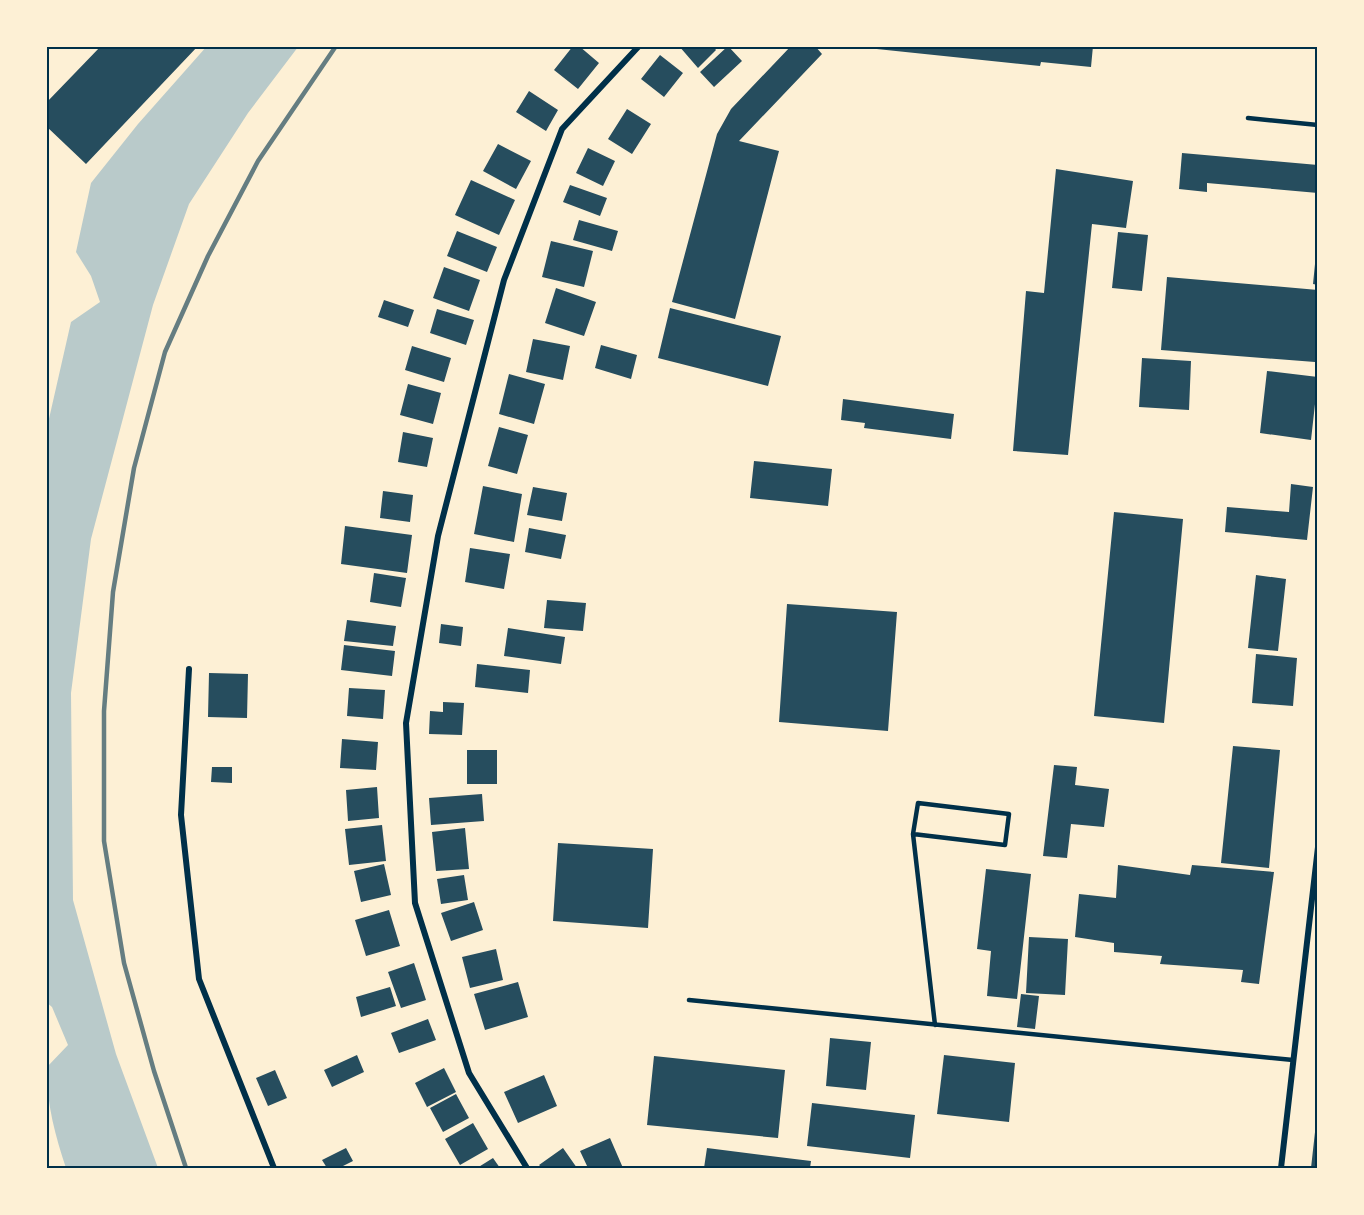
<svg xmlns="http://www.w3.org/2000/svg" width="1364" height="1215" font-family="'Roboto Serif',serif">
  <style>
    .green { fill: #b9caca }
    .building { fill: #264d5e }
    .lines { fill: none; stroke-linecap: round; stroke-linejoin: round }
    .service { stroke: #003049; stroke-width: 4.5 }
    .minor { stroke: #003049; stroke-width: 6 }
    .rail { stroke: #657d81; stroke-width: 4.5 }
    .neatline { fill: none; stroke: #003049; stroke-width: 2 }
  </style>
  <rect width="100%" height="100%" fill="#fdf0d5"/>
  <path class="green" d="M207,46L298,47L248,113L189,204L153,305L91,539L71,693L73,900L116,1054L158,1168H66C55,1135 46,1102 47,1067L68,1045L52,1007L46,1002V432L71,322L100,302L91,276L76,252L91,183L138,124Z"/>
  <path class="building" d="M101,46H198L86,164L46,126V103Z
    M573,46H579L599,63L578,89L554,70Z
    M679,46H713L716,50L698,68Z
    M728,46L742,61L714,87L700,72Z
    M791,46H815L822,54L739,141L779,151L735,319L672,302L717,134L731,109Z
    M848,46H1093L1091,67L1041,62L1040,66Z
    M660,55L683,73L664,97L641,79Z
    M529,91L558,110L546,131L516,112Z
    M627,109L651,124L632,154L608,139Z
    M498,144L531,161L516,189L483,171Z
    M588,148L615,161L603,186L576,173Z
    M1182,153L1318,165V193L1207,183V192L1179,189Z
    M1056,169L1133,181L1126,228L1092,224L1068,455L1013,451L1026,291L1044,293Z
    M471,180L515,200L499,235L455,215Z
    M570,185L607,198L600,216L563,202Z
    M579,220L618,231L612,251L573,240Z
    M457,231L497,247L487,272L447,256Z
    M1118,232L1148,235L1142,291L1112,288Z
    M551,241L593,251L584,287L542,277Z
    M1316,254H1318V285L1313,284Z
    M444,267L480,280L469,311L433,298Z
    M1167,277L1318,290L1315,362L1161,350Z
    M556,288L596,302L584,336L545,323Z
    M384,300L414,310L408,327L378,317Z
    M670,308L781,336L768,386L658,358Z
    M437,309L474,320L466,345L430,333Z
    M533,339L570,346L563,380L526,372Z
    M601,345L637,355L631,379L595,368Z
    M412,346L451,358L444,382L405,370Z
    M1142,358L1191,361L1189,410L1139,407Z
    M1267,371L1318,377L1311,440L1260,433Z
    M509,374L545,384L534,424L499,414Z
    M408,384L441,393L433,424L400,415Z
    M843,399L954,414L951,439L864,428L865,423L841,420Z
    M499,427L528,435L517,474L488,466Z
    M403,432L433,438L427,467L398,462Z
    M754,461L832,469L828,506L750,498Z
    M1291,484L1313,487L1307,540L1225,532L1227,507L1289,512Z
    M483,486L522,494L514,542L474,534Z
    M533,487L567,493L562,521L527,515Z
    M383,491L413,495L410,522L380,518Z
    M1114,512L1183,519L1164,723L1094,716Z
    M345,526L412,535L407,573L341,564Z
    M529,528L566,535L561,559L525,552Z
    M470,548L510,554L504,589L465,582Z
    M374,573L406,578L401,607L370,602Z
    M1256,575L1286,579L1278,651L1248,648Z
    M547,600L586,603L583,631L544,628Z
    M787,604L897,612L888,731L779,722Z
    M347,620L396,626L393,646L344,641Z
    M441,624L463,627L461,646L439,643Z
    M508,628L565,637L561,664L504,656Z
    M344,645L395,651L392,676L341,670Z
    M1256,654L1297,658L1293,706L1252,703Z
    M477,664L530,670L528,693L475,687Z
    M209,673L248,674L247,718L208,717Z
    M349,688L385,690L383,719L347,716Z
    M443,702L464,703L462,735L429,734L430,711L443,712Z
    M342,739L378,742L376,770L340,768Z
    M1233,746L1280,750L1269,868L1221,863Z
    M467,750H497V784H467Z
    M1054,765L1077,767L1075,785L1109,789L1104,827L1071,824L1067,858L1043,856Z
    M212,767H232V783L211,782Z
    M377,787L379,818L348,821L346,790Z
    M482,794L484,821L431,825L429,798Z
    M382,825L386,861L349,865L345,829Z
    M465,828L469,869L436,871L432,832Z
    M558,843L653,849L648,928L553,921Z
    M384,864L391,895L361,902L354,871Z
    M1118,865L1190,875L1192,865L1274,872L1259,984L1241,982L1243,970L1160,964L1162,956L1114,952V943L1075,937L1079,894L1116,898Z
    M986,869L1031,874L1017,999L987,996L991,951L977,949Z
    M464,875L468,900L441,904L437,879Z
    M474,902L483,930L451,941L441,913Z
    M389,910L400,946L366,956L355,920Z
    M1029,937L1068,939L1065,995L1026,993Z
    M496,949L503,980L470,988L462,957Z
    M414,963L426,1000L401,1008L388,972Z
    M518,982L528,1017L485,1030L474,994Z
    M390,987L396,1006L361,1017L356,997Z
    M1021,994L1039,996L1035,1029L1017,1027Z
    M428,1019L436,1040L399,1053L391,1033Z
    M830,1038L871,1042L866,1090L826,1086Z
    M357,1055L364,1072L332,1087L324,1070Z
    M944,1055L1015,1063L1009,1122L937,1114Z
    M654,1056L785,1070L778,1138L647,1125Z
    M444,1068L456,1092L427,1107L415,1083Z
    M275,1070L287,1098L268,1106L256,1078Z
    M544,1075L557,1106L518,1123L504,1092Z
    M456,1094L469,1118L443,1132L430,1108Z
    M812,1103L915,1115L910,1158L807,1146Z
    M473,1123L488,1149L460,1165L445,1139Z
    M1316,1123L1318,1168H1311Z
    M610,1138L623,1168H588L580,1151Z
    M346,1148L353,1161L339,1168H327L322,1160Z
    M563,1148L577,1168H542L539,1165Z
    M707,1148L811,1161L810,1168H704Z
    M493,1158L500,1168H477Z"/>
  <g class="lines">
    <path class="service" d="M1248,118L1318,125
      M913,834L1005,845L1009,814L918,803L913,834L935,1025
      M689,1000L1293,1060"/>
    <path class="minor" d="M189,669L181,815L199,979L274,1168
      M527,1168L469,1073L415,903L406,723L438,536L504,280L562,129L639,46
      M1281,1168L1318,847"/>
    <path class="rail" d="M186,1168L154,1071L124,963L104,841V711L113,592L134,468L165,352L208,256L258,161L336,46"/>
  </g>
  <rect width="1364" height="1215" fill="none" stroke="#fdf0d5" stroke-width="96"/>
  <rect x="48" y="48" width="1268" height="1119" class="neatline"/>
</svg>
